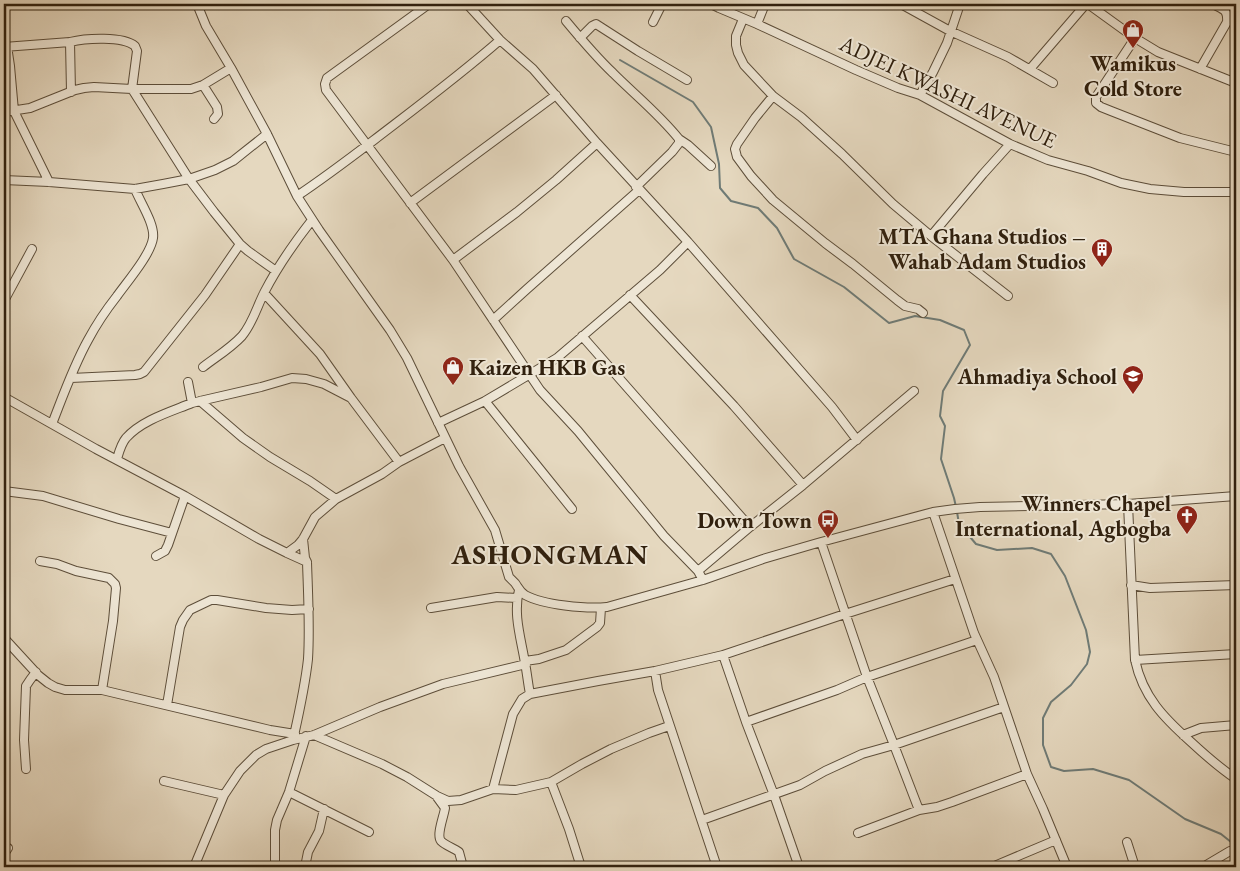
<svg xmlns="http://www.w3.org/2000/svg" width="1240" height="871" font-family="'EB Garamond',serif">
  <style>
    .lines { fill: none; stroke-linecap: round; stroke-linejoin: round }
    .stream { stroke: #6f7b76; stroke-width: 2 }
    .minor-casing { stroke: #5d4e3a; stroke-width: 10 }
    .minor { stroke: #eee6d5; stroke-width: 8 }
    .labels { text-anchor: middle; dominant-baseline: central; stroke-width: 4; stroke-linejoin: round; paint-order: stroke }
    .poi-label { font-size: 22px; font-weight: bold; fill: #30200e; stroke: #eee6d5; text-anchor: end }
    .street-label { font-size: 22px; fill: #30200e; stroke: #eee6d5 }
    .district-label { font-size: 28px; font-weight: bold; letter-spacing: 1px; fill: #30200e; stroke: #eee6d5 }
  </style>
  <rect width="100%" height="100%" fill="#e5d8bf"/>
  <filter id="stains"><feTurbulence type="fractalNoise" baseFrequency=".004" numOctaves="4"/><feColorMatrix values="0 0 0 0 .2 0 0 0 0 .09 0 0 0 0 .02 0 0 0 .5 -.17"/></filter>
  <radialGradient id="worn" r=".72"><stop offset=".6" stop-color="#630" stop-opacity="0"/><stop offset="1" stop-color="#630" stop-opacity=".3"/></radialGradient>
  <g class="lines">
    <path class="stream" d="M620,60L693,102L711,127L719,164L720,188L731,201L758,208L777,228L794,259L844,287L889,323L915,316L940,320L964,330L970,345L943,391L940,416L945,426L941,459L954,498L956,507
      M957,512L959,524L976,544L997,550L1032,548L1051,554L1065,576L1086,630L1090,652L1087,664L1071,685L1051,702L1043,718V745L1051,767L1064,771L1093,769L1129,780L1185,819L1221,834L1236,846"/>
    <g class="minor-casing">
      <path id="minor" d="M197,4L206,26L231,68L267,134L297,196L306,210L319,230L390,330L407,358L459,466L495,530L509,577C511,579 513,581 515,583C518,587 519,591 525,595C543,605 586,609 607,607L703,580L763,559L821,542L933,512L955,509L980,507L1128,504L1236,496
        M429,4L327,78L325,84L326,90L453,260L540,390L578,431L664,536L698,571L703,580
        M467,4L500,40L533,69L597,143L688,242L832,407L857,440
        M711,4L719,8L757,24L856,70L898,88L920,95L1010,144L1048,160L1088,171L1121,183L1150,189L1184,192H1236
        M901,4L950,31L1008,57L1053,83
        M1088,4L1135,38L1158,52L1236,83
        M743,19L736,36V45L738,53L744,65L773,96L801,117L842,154L893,204L931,236L1008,296
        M566,21C581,39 596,57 613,73C635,95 659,114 679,139V143L672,152L636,187
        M653,22L662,4
        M757,24L765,4
        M580,38L592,26L596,24L638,51L687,80
        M1135,38L1096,97V103L1101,107L1111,111L1180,138L1236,152
        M7,46L10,66L14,111L49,182
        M4,47L70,42
        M1030,69L1086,4
        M1200,69L1227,22C1228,9 1223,10 1213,4
        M203,85L217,107L218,114L214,119
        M71,92L70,42C86,38 123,36 135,46L137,51L132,89L189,179L214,212L240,244L248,251L276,271
        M920,95L933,72L947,43L960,4
        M773,96L755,118L737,144L735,149L737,157L751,176L773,200L825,243L853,264L897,300L905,306L918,309L923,313
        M4,112L30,108L75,90L84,88L94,87L132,89H191L203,85L231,68
        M679,139L688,145L711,166
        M4,180L49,182L135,189L163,184L189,179L215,170L233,161L267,134
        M297,196C324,178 349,159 374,140C417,107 460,75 500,40
        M410,203L556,95
        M931,236L983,174L1010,144
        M453,260L517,212L556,180L597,143
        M264,293L320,354L351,398L399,462
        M630,295L734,406L803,485
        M4,301L32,249
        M493,320L527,289L639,190
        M582,336L750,527
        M203,367C216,357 231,348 242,336C253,323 257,306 265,291C278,266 294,243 312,220
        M71,378L135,375L140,374L144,372L205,295L240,244
        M188,382L192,403
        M4,397L96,449L185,496L259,539L287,553L307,562C308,594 310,627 308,659C305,687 299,713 293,740
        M200,401L243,438L270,457L310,481L336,499
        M485,401L572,509
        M438,423L485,401L557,358L660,270L688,242
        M52,424C63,396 73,367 88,340C96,325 106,310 117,296C127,282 151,254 153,238C155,224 140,202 135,189
        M117,459C119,452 121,444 126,438C142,420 170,412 192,403L200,401L261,387L292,378L306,379L324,384L351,398
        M4,491L43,496L119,519L172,533
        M1128,504L1135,660C1143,697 1164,718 1191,742C1205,755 1220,768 1236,779
        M933,512L974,633L994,677L1027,774L1043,809L1067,867
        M303,539L305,558L307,562
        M821,542L867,677L894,745L919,810
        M287,553L298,545L303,539L315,517L336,499L382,474L399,462L445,438
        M156,556L165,551L168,545L185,496
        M40,561L57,564L76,571L109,578L115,584L116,588L113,621L102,690
        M698,571L750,527L803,485L914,391
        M1131,585L1150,588L1236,585
        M519,590C513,615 521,638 525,663C527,673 528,684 530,694
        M431,608L497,597L517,598
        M4,638L38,675L48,683L55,687L65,690H102L270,730L295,734
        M723,655L746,722L774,795L799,867
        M1135,660L1236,654
        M525,661L539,659L566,650L597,627L600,623L601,608
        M655,671L658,690L717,867
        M167,705L180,627L183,620L190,610L211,600H217L266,608L292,610L309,609
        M746,722L837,690L867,677L977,640
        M314,735L382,764L407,777L437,796L448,801L461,800L493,789L516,790L551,782L582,764L611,749L649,733L669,726
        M1183,735L1201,728L1236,725
        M26,769L24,740L26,686L30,680L36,672
        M164,781L224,795
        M551,782L569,829L581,867
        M493,789L513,714L522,699L530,694L598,681L655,671L723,655L845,614L955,579
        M289,792L369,832
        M437,797L445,808C444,816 436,835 441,841C446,846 454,848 459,852L463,867
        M702,820L800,785L825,771L862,754L894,745L1004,707
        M858,833L919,810L937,807L952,802L1027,774
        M1127,842L1135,867
        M4,854L8,848
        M194,867L224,795L240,771L256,755L266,749L293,740L314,735L380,707L443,684L526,664
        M275,867V830L277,820L289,792L306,736
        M305,867L308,852L319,831L324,809
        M992,867L1056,840
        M1203,867L1230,851"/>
    </g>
    <use href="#minor" class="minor"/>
  </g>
  <defs>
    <g id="shop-pin" transform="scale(1.125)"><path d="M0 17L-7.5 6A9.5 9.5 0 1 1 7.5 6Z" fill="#8f2418" stroke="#eee6d5"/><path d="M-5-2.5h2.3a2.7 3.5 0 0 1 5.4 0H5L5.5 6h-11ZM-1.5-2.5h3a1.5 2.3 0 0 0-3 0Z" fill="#fff"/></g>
    <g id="building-pin" transform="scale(1.125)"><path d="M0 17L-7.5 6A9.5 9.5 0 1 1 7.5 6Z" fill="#8f2418" stroke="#eee6d5"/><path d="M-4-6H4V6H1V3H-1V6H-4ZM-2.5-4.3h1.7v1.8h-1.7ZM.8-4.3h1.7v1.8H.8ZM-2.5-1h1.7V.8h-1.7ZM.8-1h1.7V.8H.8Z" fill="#fff"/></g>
    <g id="school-pin" transform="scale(1.125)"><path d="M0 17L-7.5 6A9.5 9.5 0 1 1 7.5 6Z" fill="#8f2418" stroke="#eee6d5"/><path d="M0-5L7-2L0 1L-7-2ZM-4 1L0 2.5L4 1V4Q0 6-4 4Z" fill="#fff"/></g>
    <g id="church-pin" transform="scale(1.125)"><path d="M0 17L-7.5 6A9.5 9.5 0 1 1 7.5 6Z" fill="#8f2418" stroke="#eee6d5"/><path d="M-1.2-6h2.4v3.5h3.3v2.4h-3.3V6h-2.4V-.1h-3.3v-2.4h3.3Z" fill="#fff"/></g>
    <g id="bus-pin" transform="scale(1.125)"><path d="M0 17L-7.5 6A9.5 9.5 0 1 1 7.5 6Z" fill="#8f2418" stroke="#eee6d5"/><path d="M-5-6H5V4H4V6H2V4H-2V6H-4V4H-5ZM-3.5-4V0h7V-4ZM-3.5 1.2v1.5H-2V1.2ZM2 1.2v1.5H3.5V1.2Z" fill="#fff"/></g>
  </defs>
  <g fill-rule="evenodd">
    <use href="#shop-pin" x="1133" y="30"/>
    <use href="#building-pin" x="1102" y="249"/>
    <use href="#shop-pin" x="453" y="367"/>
    <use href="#school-pin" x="1133" y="376"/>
    <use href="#church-pin" x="1187" y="516"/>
    <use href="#bus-pin" x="828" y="520"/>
  </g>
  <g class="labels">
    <g class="poi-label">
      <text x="1133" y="63" text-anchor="middle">Wamikus<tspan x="1133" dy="25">Cold Store</tspan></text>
      <text x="1086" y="236">MTA Ghana Studios –<tspan x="1086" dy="25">Wahab Adam Studios</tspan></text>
      <text x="469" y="367" text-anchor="start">Kaizen HKB Gas</text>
      <text x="1117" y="376">Ahmadiya School</text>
      <text x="1171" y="503">Winners Chapel<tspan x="1171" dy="25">International, Agbogba</tspan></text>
      <text x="812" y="520">Down Town</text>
    </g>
    <g class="street-label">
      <text transform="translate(948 92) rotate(25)">ADJEI KWASHI AVENUE</text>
    </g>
    <g class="district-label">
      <text x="550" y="554">ASHONGMAN</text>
    </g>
  </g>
  <rect width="1240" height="871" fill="none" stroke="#e5d8bf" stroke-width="20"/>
  <rect x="5" y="5" width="1230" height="861" fill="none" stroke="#30200e" stroke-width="2.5"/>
  <rect x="10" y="10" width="1220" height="851" fill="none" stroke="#30200e"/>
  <rect width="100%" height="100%" filter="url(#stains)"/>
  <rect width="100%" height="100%" fill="url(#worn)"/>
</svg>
